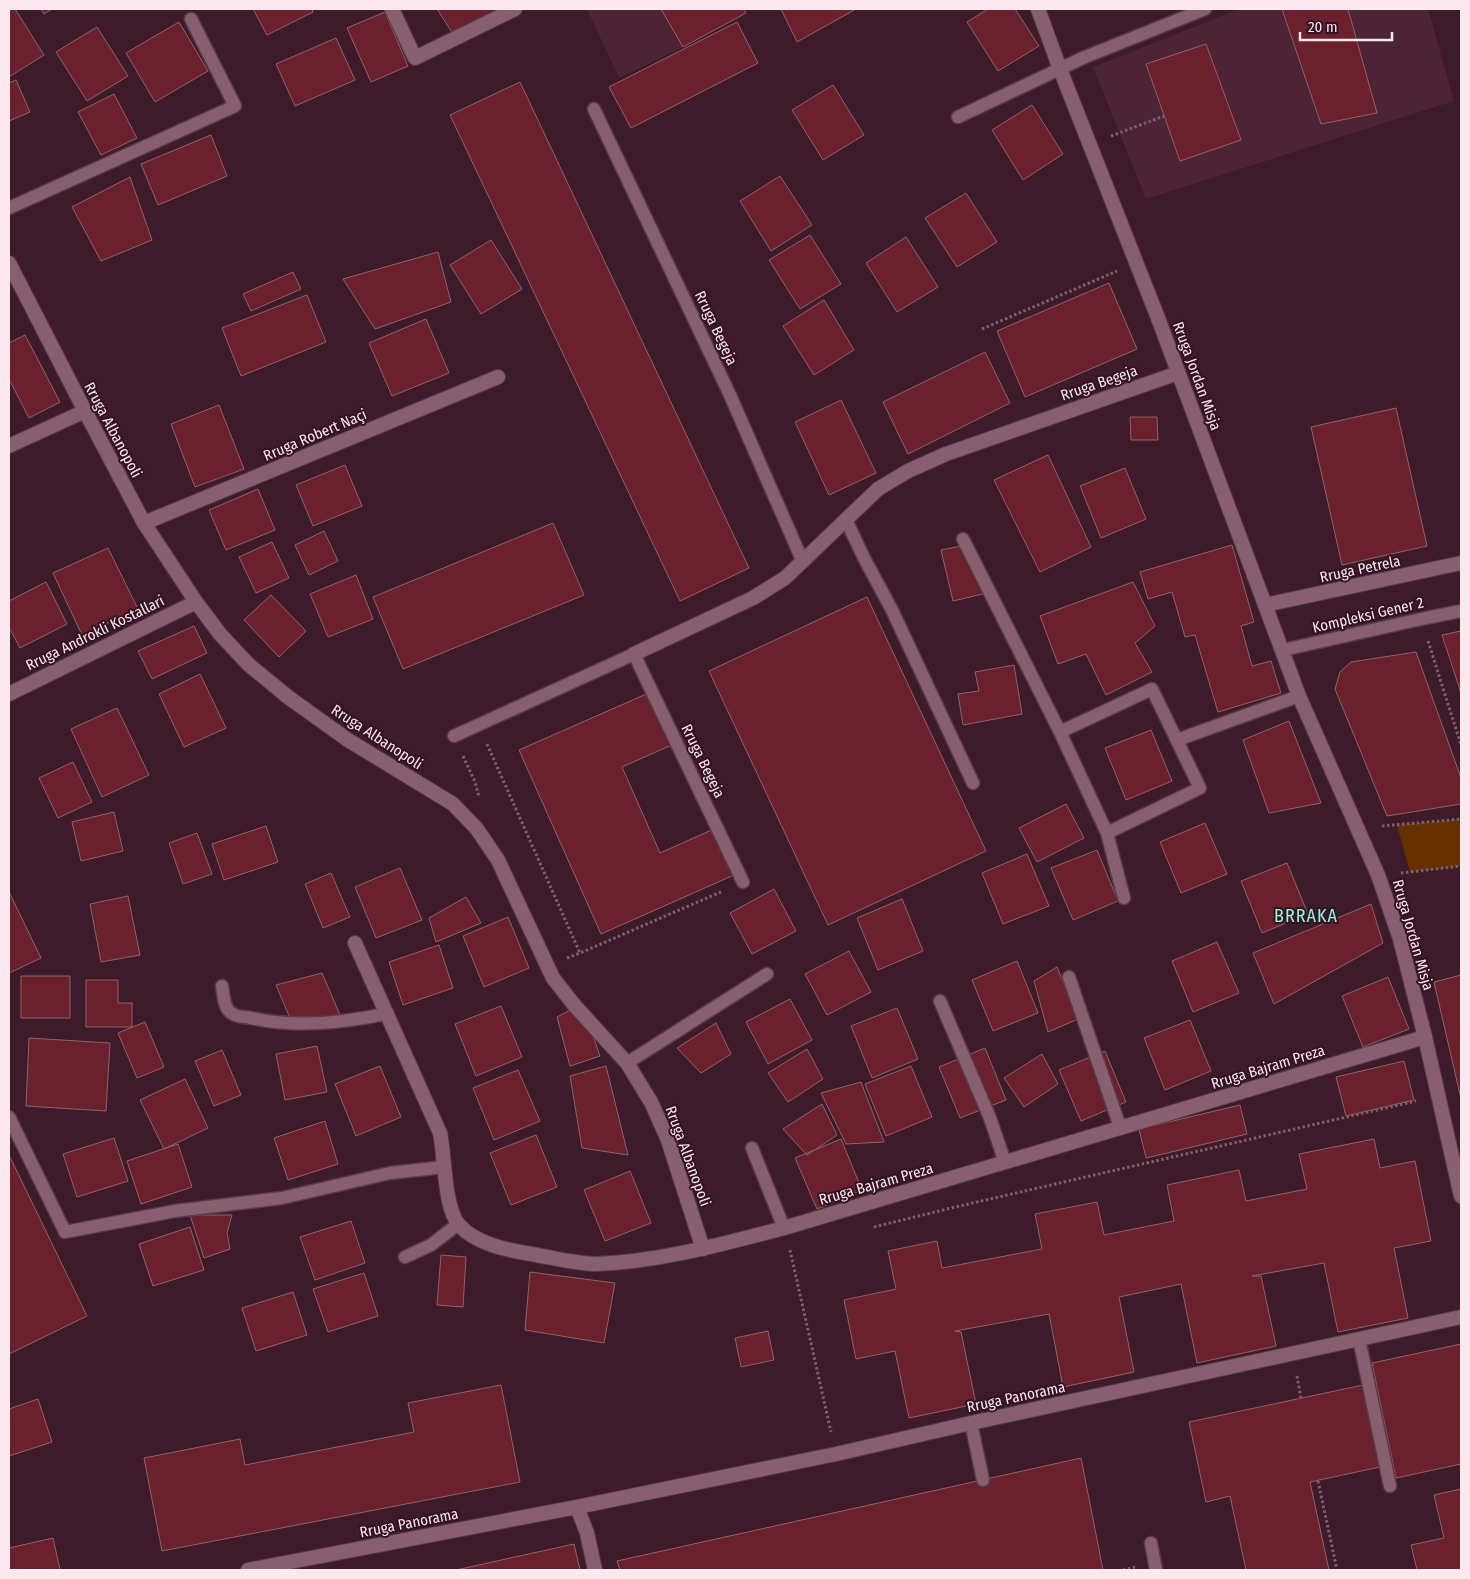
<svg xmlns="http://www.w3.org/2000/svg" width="1470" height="1579" font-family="'Fira Sans Condensed',sans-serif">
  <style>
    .built { fill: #4d2336 }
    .green { fill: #663000 }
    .building { fill: #6a212d; stroke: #906367 }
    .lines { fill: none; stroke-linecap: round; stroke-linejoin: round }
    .service-casing { stroke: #573b48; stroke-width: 15 }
    .minor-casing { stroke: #573b48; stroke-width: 16 }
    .tertiary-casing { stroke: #573b48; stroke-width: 16 }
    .path { stroke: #7e606c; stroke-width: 3; stroke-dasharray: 2.5 2.5; stroke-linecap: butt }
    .service { stroke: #885f6f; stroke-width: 12 }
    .minor { stroke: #885f6f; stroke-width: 14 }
    .tertiary { stroke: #885f6f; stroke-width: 14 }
    .labels { text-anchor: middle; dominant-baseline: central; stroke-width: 4; stroke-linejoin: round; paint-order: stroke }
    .street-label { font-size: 15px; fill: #fce8ef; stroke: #331221 }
    .quarter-label { font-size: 18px; letter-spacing: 1px; fill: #97f8dd; stroke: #331221 }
  </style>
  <rect width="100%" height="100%" fill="#3e1b2a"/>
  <path class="built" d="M587,9H743L746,13L683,47L619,78Z
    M1239,9H1428L1454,101L1146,199L1093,67Z"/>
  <path class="green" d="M1461,819V866L1410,872L1397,825Z"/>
  <path class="building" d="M9,9H15L44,55L9,77Z
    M41,9H52L44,14Z
    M253,9H312L313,12L267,35Z
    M437,9H494L496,12L455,37Z
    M661,9H744L746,13L683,47Z
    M781,9H856L797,42Z
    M988,9H1015L1039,46L998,71L967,22Z
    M1282,9H1348L1377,113L1321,124Z
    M385,12L408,66L371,82L347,28Z
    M179,22L208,71L155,102L126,53Z
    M737,22L758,63L631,128L609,87Z
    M97,27L128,76L87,101L56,52Z
    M336,38L355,80L295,106L276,64Z
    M1206,44L1241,140L1180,161L1146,64Z
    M16,80L30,112L9,121V83Z
    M520,82L749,568L680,601L450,115Z
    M833,85L864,135L823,160L792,110Z
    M114,94L137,138L101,155L78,112Z
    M1032,105L1063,154L1023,180L992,130Z
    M211,135L227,176L158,205L141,164Z
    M780,176L812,225L771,251L740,201Z
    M130,177L152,240L101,261L72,207Z
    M966,193L997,242L957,267L925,218Z
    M810,235L841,284L800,309L769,260Z
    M906,237L938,287L897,312L866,263Z
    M491,240L522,289L481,314L450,265Z
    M438,252L451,302L375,329L343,279Z
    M293,272L301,289L251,311L243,294Z
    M1109,283L1137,349L1025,397L997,331Z
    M307,295L326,342L241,376L222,328Z
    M824,300L854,350L814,375L783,326Z
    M426,319L449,373L392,396L369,343Z
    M25,335L60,402L29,418L9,379V343Z
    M985,352L1010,403L908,454L883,402Z
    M841,400L876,473L829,495L795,422Z
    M219,405L244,469L195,487L171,424Z
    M1396,408L1427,546L1342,565L1311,427Z
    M1130,417H1157L1158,440H1131Z
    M1048,455L1091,547L1040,572L994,480Z
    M345,465L362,506L313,526L296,485Z
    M1125,468L1146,519L1101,538L1080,486Z
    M258,489L275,530L226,550L209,510Z
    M553,523L584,595L403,669L373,597Z
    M324,531L338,561L309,575L295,545Z
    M272,542L289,578L256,593L239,557Z
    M971,544L983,594L953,601L941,550Z
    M1232,545L1254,622L1241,626L1252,666L1271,661L1281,693L1218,712L1195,635L1185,637L1172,592L1148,599L1140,572Z
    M108,548L138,609L82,635L53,573Z
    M356,575L373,619L328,637L310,594Z
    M46,582L67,624L20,648L9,627V601Z
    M1133,582L1155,626L1135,643L1152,672L1106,695L1086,654L1058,664L1040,616Z
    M271,595L306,631L279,657L244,620Z
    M867,597L986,851L828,925L709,671Z
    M194,626L207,653L152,679L138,651Z
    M1461,631V693L1442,635Z
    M1416,652L1461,778V804L1387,816L1335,689L1340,672L1351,662Z
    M1014,665L1022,714L963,725L958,694L979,691L975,672Z
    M200,674L226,728L184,747L159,694Z
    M651,692L674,744L622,767L660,853L723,825L743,871L601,934L519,750Z
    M117,708L149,775L102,797L71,729Z
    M1289,721L1321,803L1269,813L1243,740Z
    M1151,730L1172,781L1126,800L1105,748Z
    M73,762L92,802L58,818L39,778Z
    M1066,804L1084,838L1037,862L1019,828Z
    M114,812L123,851L81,861L72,822Z
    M1205,823L1227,874L1181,893L1160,842Z
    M266,826L278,862L224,880L212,844Z
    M197,833L212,874L183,884L169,843Z
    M1097,850L1118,901L1073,920L1051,868Z
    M1027,854L1049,906L1003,924L982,873Z
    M1287,863L1308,914L1262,933L1241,881Z
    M400,868L422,920L376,938L355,887Z
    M331,873L350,917L323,928L305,884Z
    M774,889L796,931L752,954L730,913Z
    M9,892L41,958L9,973Z
    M128,896L140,955L101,962L90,904Z
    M466,897L481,923L436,942L429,918Z
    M902,899L923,951L878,970L857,918Z
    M1371,904L1383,943L1274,1004L1253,953Z
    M508,917L529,968L484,987L463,936Z
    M1217,942L1239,993L1193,1012L1172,961Z
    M439,945L453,988L403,1005L389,962Z
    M849,951L871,992L827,1015L805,974Z
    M1017,961L1038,1013L993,1031L972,980Z
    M1057,967L1078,1019L1048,1032L1034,981Z
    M322,973L343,1022L295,1030L276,985Z
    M1461,975V1099L1434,982Z
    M21,976H70V1018H21Z
    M1388,977L1409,1029L1363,1047L1342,996Z
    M86,980H118V1003H132V1027H86Z
    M790,999L812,1040L768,1064L746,1022Z
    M582,1004L600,1056L570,1066L557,1017Z
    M501,1006L522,1057L476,1076L455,1024Z
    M897,1008L918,1059L872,1078L851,1026Z
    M1190,1020L1211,1071L1165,1090L1144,1038Z
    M145,1022L164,1067L137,1078L118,1033Z
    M716,1023L731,1054L701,1073L677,1048Z
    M29,1038L110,1043L106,1111L26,1106Z
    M317,1046L327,1092L285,1100L276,1054Z
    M985,1048L1006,1100L960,1118L939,1067Z
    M807,1049L823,1079L788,1102L768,1073Z
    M222,1050L241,1095L214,1106L195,1061Z
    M1105,1051L1126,1102L1081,1121L1059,1070Z
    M1042,1054L1058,1084L1024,1107L1004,1078Z
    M1404,1061L1414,1100L1346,1116L1336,1077Z
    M380,1066L401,1117L356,1136L335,1084Z
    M606,1066L628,1155L582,1148L570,1076Z
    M911,1066L932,1117L886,1136L865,1084Z
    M518,1070L540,1121L494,1140L473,1088Z
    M185,1079L208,1128L164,1149L140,1100Z
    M861,1082L884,1142L846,1144L821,1093Z
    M822,1104L837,1135L807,1155L783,1129Z
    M1240,1105L1247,1134L1146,1158L1139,1129Z
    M325,1121L338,1164L288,1180L274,1138Z
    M536,1135L557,1187L511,1205L490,1153Z
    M114,1138L128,1181L77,1197L63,1154Z
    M841,1139L862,1190L817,1209L795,1158Z
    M1374,1139L1380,1168L1415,1161L1431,1241L1394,1248L1408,1318L1338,1332L1324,1263L1252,1276H1261L1276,1346L1197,1363L1181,1284L1119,1297L1134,1372L1063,1387L1049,1314L955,1331L961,1332L976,1404L909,1418L895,1351L856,1359L844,1300L896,1289L888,1251L937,1241L942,1268L1042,1249L1035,1214L1097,1202L1104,1235L1174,1221L1167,1185L1239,1170L1246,1201L1307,1189L1299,1154Z
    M178,1144L192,1187L141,1204L127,1161Z
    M9,1155L87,1316L9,1354Z
    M630,1171L651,1223L605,1241L584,1190Z
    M190,1215H232L227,1233L230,1249L204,1258Z
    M351,1221L365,1263L315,1280L300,1237Z
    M190,1227L204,1270L153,1286L139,1244Z
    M441,1255L466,1257L463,1307L437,1305Z
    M530,1272L615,1283L604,1343L525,1330Z
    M364,1273L378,1316L328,1332L313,1289Z
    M293,1292L307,1335L256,1351L242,1308Z
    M768,1331L774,1360L741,1367L735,1338Z
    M1461,1344V1464L1396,1478L1372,1363Z
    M501,1385L520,1482L162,1551L144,1458L240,1439L245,1465L414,1432L408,1403Z
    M1363,1385L1380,1467L1310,1482L1329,1570H1246L1230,1496L1206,1502L1189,1422Z
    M38,1399L52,1442L9,1456V1409Z
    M1081,1458L1103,1570H620L617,1561Z
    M1461,1489V1570H1417L1411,1545L1444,1538L1434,1495Z
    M53,1538L60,1570H9V1548Z
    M574,1544L580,1570H456Z"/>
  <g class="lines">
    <g class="service-casing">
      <path id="service" d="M594,109L730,395L803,562
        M958,117L1085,57L1205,9
        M9,208L235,106L191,19
        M846,520L864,558L892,610L973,783
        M963,539L1060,732L1107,833
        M1283,650L1421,619L1461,611
        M1060,732L1152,689L1200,788L1107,833L1124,898
        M454,736L634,654L743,882
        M1177,740L1299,696
        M1069,977L1120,1127
        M222,986C224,995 223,1009 233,1014C237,1017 246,1017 251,1018C296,1028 341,1023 385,1014
        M940,1001L990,1118L1005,1162
        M627,1063L767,974
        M9,1117L65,1232L175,1211L282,1198L390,1173L444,1167
        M752,1148L784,1228
        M405,1257L431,1245L458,1224
        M1359,1339L1390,1486
        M971,1423L983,1480
        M1151,1543L1156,1570"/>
    </g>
    <g class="minor-casing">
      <path id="minor" d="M392,9L415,58L515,9
        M9,263L85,411L144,523L196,602L220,634L248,664L288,697L348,740L453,804L477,829L498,860L553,978L575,1006L627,1063L651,1102L668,1140L703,1249
        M9,446L85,411
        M144,523L498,377
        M1265,605L1461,563
        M634,654L753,598L785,578L878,489L908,471L946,454L1178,373
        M9,694L196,602
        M355,943L440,1133C445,1156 444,1208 459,1225C476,1244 507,1250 531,1254C550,1257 576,1264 595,1264C659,1262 722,1244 784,1228L1425,1037
        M577,1507L587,1533L595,1570
        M248,1570L577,1507L836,1454L971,1423L1461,1317"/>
    </g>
    <g class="tertiary-casing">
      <path id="tertiary" d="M1038,9L1060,69L1158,318L1299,696L1378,875L1400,939L1425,1037L1461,1196"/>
    </g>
    <path class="path" d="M1111,136L1164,116
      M982,329L1117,271
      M1428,641L1461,745
      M487,744L580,953L723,891
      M463,756L475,782L479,797
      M1382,826L1461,819
      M1401,873L1461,866
      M567,958L580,953
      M874,1227L951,1208L1416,1101
      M790,1250L831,1432
      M1297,1376L1301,1398
      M1318,1481L1337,1570
      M1123,1570L1135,1567"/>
    <use href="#service" class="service"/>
    <use href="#minor" class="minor"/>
    <use href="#tertiary" class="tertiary"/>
  </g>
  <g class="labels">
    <g class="street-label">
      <text transform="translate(716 328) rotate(65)">Rruga Begeja</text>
      <text transform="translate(1197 376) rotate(70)">Rruga Jordan Misja</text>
      <text transform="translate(1099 383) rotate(-19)">Rruga Begeja</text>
      <text transform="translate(113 430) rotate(62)">Rruga Albanopoli</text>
      <text transform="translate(315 435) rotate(-23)">Rruga Robert Naçi</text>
      <text transform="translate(1360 569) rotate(-12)">Rruga Petrela</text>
      <text transform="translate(1368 615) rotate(-13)">Kompleksi Gener 2</text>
      <text transform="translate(95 633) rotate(-26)">Rruga Androkli Kostallari</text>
      <text transform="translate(377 737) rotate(33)">Rruga Albanopoli</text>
      <text transform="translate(703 761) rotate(64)">Rruga Begeja</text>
      <text transform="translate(1413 935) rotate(74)">Rruga Jordan Misja</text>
      <text transform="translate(1268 1067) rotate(-17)">Rruga Bajram Preza</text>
      <text transform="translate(688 1156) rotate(70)">Rruga Albanopoli</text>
      <text transform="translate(876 1184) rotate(-16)">Rruga Bajram Preza</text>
      <text transform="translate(1016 1397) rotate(-12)">Rruga Panorama</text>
      <text transform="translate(409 1523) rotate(-11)">Rruga Panorama</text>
    </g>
    <g class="quarter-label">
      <text x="1306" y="916">BRRAKA</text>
    </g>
  </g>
  <rect width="1470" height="1579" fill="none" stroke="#fce8ef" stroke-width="20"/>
  <path d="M1300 32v8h92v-8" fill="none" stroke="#fce8ef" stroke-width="2.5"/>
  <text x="1308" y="32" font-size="15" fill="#fce8ef" stroke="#331221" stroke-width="4" paint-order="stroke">20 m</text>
</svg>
